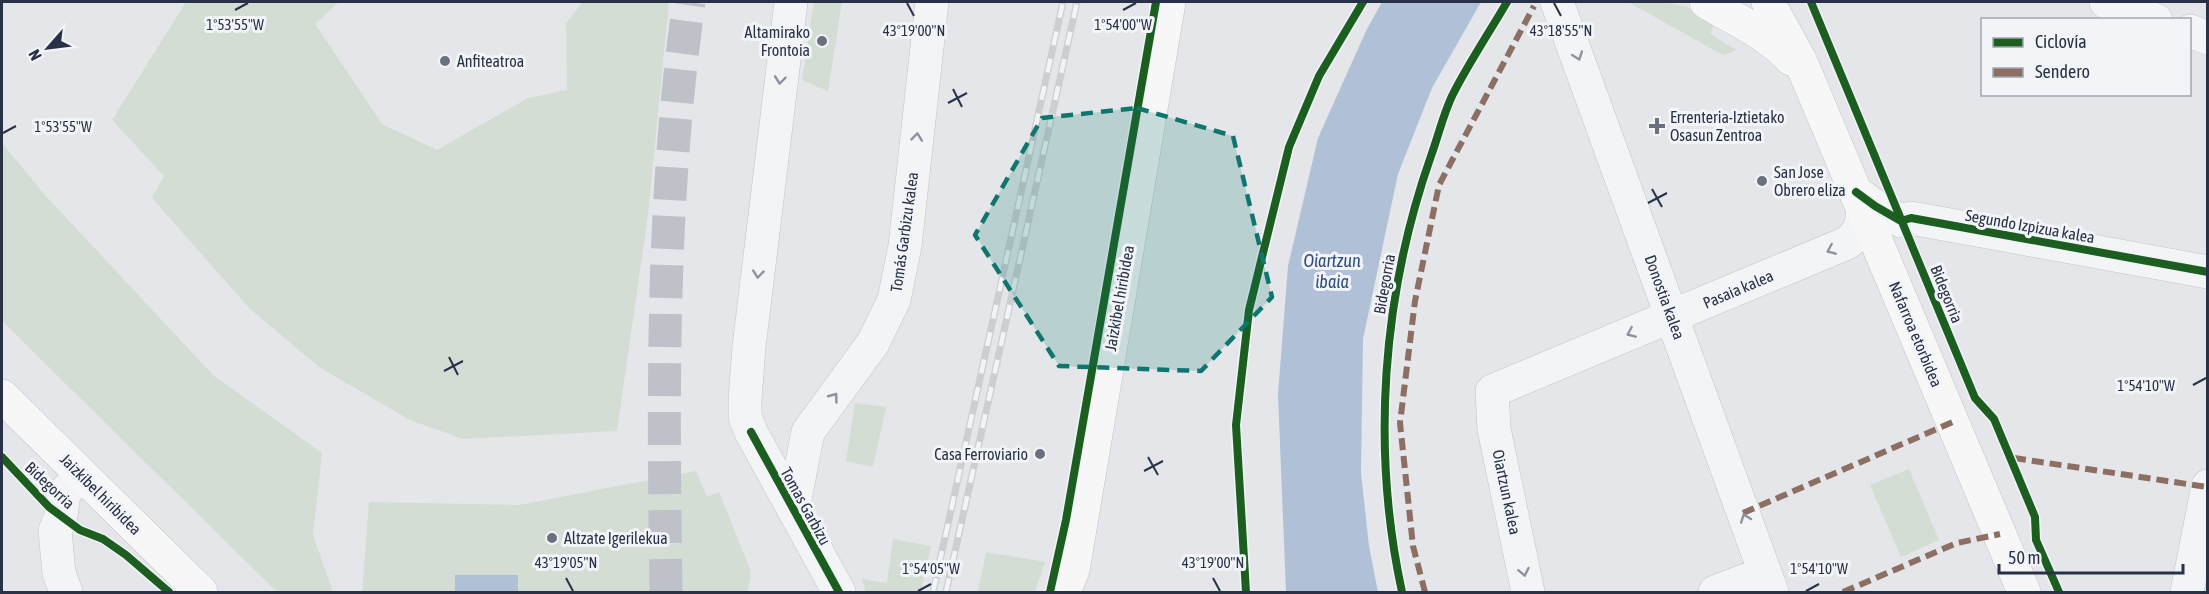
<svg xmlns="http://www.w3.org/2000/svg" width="2209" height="594" font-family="'Asap Condensed',sans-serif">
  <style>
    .green { fill: #d4ddd4 }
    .water { fill: #b0c1d7 }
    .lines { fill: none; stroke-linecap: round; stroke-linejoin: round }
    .major-tunnel { stroke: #bec2c8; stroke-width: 33; stroke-dasharray: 33 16; stroke-linecap: butt }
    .minor-casing { stroke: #c2c4c7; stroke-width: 34 }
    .major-casing { stroke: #c0c3c7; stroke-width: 34 }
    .minor { stroke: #f3f4f6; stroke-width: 33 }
    .major { stroke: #f7f7f7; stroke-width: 33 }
    .rail-casing { stroke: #ccced1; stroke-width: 7 }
    .rail { stroke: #f2f4f8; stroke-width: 4.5; stroke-dasharray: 14; stroke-linecap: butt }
    .quiet { stroke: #8d6e63; stroke-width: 6; stroke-dasharray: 12 6; stroke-linecap: butt }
    .cycleway-casing { stroke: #f2f4f8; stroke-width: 11 }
    .cycleway { stroke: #1b5e20; stroke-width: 8 }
    .oneway { stroke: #8e929e }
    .marked { fill: #0f766e; fill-opacity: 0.2; stroke: #0f766e; stroke-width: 4.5; stroke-dasharray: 12 8; stroke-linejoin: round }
    .ticks { fill: none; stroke: #283145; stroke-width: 2 }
    .poi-dot { fill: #6a707e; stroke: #f2f4f8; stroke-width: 2 }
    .labels { text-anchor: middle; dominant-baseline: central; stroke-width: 6; stroke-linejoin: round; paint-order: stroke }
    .poi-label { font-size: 16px; fill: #283145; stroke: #f2f4f8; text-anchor: start }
    .street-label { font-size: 16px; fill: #283145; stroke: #f2f4f8 }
    .water-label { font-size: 18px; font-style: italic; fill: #2e4d7d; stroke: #f2f4f8 }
    .ticks-label { font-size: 15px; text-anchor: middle; fill: #283145; stroke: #f2f4f8; stroke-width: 6; stroke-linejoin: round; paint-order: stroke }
  </style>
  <rect width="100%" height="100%" fill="#e4e6e9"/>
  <path class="green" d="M186,2H339L315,24L382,124L437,150L528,98L567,90L566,23L583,2H669L648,215L617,431L463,439L410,420L319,367L250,309L152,198L164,176L112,120Z
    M814,2H842L828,91L802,80Z
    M1628,2H1662L1685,6L1715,22L1710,34L1736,50L1723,55Z
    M2,143L44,194L214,376L322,453L313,535L333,592H277L2,321Z
    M855,403L886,407L873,467L846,461Z
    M1909,469L1939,540L1901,557L1870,485Z
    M696,471L707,497L719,492L751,572L748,592H362L369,502L519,505Z
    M893,539L931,546L921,592H866L862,579L887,583Z
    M986,552L1045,562L1035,592H978Z"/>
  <path class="water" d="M1382,2H1481L1432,88L1398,174L1363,339L1361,473L1369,546L1378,592H1286L1278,394L1288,266L1318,138L1366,31Z
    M455,575H518V592H455Z"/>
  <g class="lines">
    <path class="major-tunnel" d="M666,592C663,395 661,197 689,2"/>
    <g class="minor-casing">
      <path id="minor" d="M791,2L749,347L745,399V417L751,432L839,592
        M1557,2L1772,592
        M2106,2L2156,20
        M2190,31L2208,38
        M1856,192L1875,206L1901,221L1911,218L2208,272
        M793,509L808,432L873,343L894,300L905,246L932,2
        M66,592L59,573L55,531L61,516L64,493L81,475
        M1528,592L1494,429L1492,391L1847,243C1860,233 1862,224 1863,209
        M1715,592L1765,573
        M2187,592L2208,486"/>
    </g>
    <g class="major-casing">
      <path id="major" d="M1706,2C1736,20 1767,33 1791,59
        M1768,2L1800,60L2024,592
        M2,396L201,592
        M1064,592L1073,570L1169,2"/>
    </g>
    <use href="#minor" class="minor"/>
    <use href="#major" class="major"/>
    <g class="rail-casing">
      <path id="rail" d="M933,592L1063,2
        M946,592L1077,2"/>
    </g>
    <use href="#rail" class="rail"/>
    <path class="quiet" d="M2014,458L2207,487
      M1743,513L1953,422
      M1425,592L1413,546L1400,423L1415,301L1439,185L1534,6
      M1843,592L1957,543L2000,534"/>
    <g class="cycleway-casing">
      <path id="cycleway" d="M1811,2L1975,398L1994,419L2035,517L2036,540L2059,592
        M1856,192L1875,206L1901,221L1911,218L2208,272
        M751,432L839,592
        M2,457L49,507L80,530L103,539L126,555L169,592
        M1050,592L1066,520L1156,2
        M1246,592L1236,425L1249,310L1289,147L1319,76L1363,2
        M1402,592C1371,449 1382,295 1431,156C1438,137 1443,115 1452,96C1468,64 1489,33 1507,2"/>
    </g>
    <use href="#cycleway" class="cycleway"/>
  </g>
  <defs><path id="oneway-chevron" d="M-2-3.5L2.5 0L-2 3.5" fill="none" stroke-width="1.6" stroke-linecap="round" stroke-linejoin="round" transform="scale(1.5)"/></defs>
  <g class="oneway">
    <use href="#oneway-chevron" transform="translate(1578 56) rotate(70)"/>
    <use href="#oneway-chevron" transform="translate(780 80) rotate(97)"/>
    <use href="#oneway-chevron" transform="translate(917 137) rotate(-84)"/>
    <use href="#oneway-chevron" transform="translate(1831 250) rotate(157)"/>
    <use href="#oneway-chevron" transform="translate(758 274) rotate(96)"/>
    <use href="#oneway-chevron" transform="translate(1631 333) rotate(157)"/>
    <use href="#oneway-chevron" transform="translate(834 397) rotate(-53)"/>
    <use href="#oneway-chevron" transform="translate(1745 518) rotate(-110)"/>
    <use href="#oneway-chevron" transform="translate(1524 572) rotate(78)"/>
  </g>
  <path class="marked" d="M1137,108L1233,136L1272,297L1201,371L1059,366L975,235L1042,118Z"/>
  <path class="ticks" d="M907,3L914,16M1554,3L1561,16M235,10L248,3M1123,10L1136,3M953,89L962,107M948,103L967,93M3,133L16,126M1652,189L1662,207M1648,203L1667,193M449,357L458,375M444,371L463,361M2193,385L2206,378M1148,457L1158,475M1144,471L1163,461M566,578L573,591M1213,578L1220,591M918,591L931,584M1806,591L1819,584"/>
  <g class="poi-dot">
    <circle cx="822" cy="41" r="6"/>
    <circle cx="445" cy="61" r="6"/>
    <path d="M1654 117h6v6h6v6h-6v6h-6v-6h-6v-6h6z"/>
    <circle cx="1762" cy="181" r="6"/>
    <circle cx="1040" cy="454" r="6"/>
    <circle cx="552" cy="538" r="6"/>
  </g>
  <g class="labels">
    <g class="poi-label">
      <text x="810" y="32" text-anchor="end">Altamirako<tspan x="810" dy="18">Frontoia</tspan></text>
      <text x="457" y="61">Anfiteatroa</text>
      <text x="1670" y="117">Errenteria-Iztietako<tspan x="1670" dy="18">Osasun Zentroa</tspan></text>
      <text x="1774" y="172">San Jose<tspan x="1774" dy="18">Obrero eliza</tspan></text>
      <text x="1028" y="454" text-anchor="end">Casa Ferroviario</text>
      <text x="564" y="538">Altzate Igerilekua</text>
    </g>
    <g class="street-label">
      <text transform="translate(2030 226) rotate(10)">Segundo Izpizua kalea</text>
      <text transform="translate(904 232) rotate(-82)">Tomás Garbizu kalea</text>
      <text transform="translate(1384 284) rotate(-80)">Bidegorria</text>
      <text transform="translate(1738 289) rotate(-23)">Pasaia kalea</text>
      <text transform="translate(1947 294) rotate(68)">Bidegorria</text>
      <text transform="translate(1665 297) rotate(70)">Donostia kalea</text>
      <text transform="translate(1119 298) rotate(-80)">Jaizkibel hiribidea</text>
      <text transform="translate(1916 334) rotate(67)">Nafarroa etorbidea</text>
      <text transform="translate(50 485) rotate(43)">Bidegorria</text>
      <text transform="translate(1507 492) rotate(78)">Oiartzun kalea</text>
      <text transform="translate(101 494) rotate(45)">Jaizkibel hiribidea</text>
      <text transform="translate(806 506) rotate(61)">Tomas Garbizu</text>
    </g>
    <g class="water-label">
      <text x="1332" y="260">Oiartzun<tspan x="1332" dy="21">ibaia</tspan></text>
    </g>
  </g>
  <g class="ticks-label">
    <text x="235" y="30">1°53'55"W</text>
    <text x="1123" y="30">1°54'00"W</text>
    <text x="1561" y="36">43°18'55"N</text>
    <text x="914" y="36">43°19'00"N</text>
    <text x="63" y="132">1°53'55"W</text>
    <text x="2146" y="391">1°54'10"W</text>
    <text x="566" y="568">43°19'05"N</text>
    <text x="1213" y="568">43°19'00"N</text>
    <text x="931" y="574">1°54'05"W</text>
    <text x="1819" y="574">1°54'10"W</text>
  </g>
  <rect width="2209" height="594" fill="none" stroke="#283145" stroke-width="6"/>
  <rect x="1981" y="18" width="210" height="78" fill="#f2f4f8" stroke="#a1a6b0" stroke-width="1.5"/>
  <rect x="1993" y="38" width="30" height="9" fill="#1b5e20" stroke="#a1a6b0" stroke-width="1.5"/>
  <text x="2035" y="48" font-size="18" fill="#283145">Ciclovía</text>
  <rect x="1993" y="68" width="30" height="9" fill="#8d6e63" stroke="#a1a6b0" stroke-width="1.5"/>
  <text x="2035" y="78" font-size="18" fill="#283145">Sendero</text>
  <g transform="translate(48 48) rotate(242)" stroke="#f2f4f8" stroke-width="4.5" paint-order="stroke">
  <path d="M0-4.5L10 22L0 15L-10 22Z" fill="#283145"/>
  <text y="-9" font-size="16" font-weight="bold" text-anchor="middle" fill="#283145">N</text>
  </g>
  <path d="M1999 564v9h184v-9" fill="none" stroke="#283145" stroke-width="3"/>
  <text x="2008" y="564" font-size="18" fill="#283145" stroke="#f2f4f8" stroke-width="4.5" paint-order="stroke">50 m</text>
</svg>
